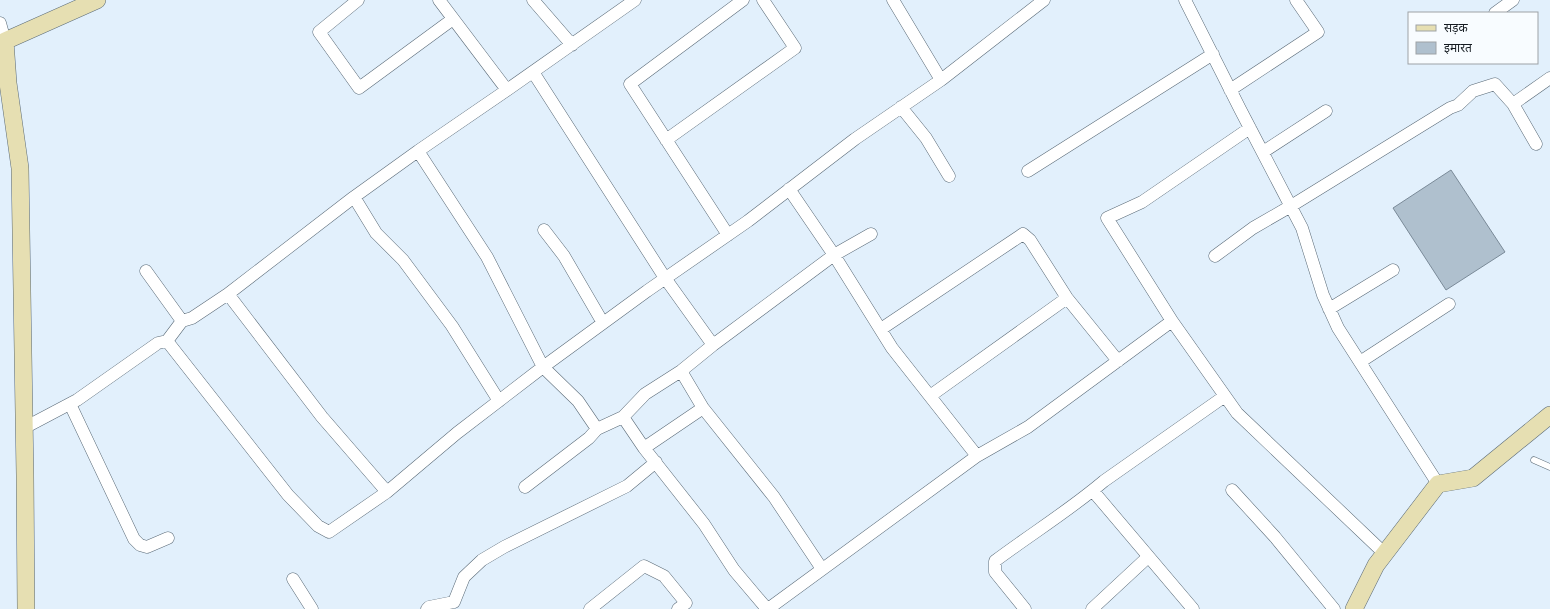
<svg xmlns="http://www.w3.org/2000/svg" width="1550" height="609" font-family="Karla,'Noto Sans Devanagari',sans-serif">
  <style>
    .building { fill: #afc0ce; stroke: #7a8a98 }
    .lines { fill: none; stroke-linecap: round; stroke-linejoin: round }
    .lane-casing { stroke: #5a6a77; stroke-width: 7 }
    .street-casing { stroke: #5a6a77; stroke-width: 13 }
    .secondary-casing { stroke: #5a6a77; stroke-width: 18 }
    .lane { stroke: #fff; stroke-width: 6 }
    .street { stroke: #fff; stroke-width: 12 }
    .secondary { stroke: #e6dfb2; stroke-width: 17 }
  </style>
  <rect width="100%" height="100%" fill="#e2f0fc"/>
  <path class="building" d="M1451,170L1505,252L1446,290L1393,208Z"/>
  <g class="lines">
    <g class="lane-casing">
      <path id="lane" d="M1534,460L1550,467"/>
    </g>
    <g class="street-casing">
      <path id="street" d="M358,0L319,32L359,88L453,19
        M439,0L507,90L635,0
        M533,0L572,45
        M1185,0L1240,109L1302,228L1323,295L1338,328L1438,484
        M1495,13L1513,0
        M0,23L5,41
        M533,72L665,278L713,345
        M941,80L1044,0
        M1230,90L1318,32L1296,0
        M1513,104L1550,78
        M901,107L926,138L949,176
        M666,140L795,48L763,0
        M418,151L487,257L543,367L578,401L597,429
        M1263,152L1326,111
        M1028,171L1213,54
        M789,189L834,255L892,348L977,456L1028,427L1172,321L1237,413L1385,554
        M354,197L376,233L403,260L452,326L499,401
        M544,230L564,256L603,323
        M728,235L630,84L743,0
        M1215,256L1253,228L1291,206L1450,108L1458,105L1473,91L1495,84L1513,104L1536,144
        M146,271L182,321
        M228,294L322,417L387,492
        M1329,309L1393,270
        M1172,321L1107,218L1142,202L1250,128
        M881,329L1023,234L1030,240L1067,298L1118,361
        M167,341L288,495L318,526L329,532L387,492L457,433L543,367L647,291L748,221L855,139L941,80L893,0
        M1360,362L1449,304
        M681,371L703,408L774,497L822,569
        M930,396L1067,298
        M70,404L134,539L140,545L147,547L168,538
        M623,417L644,448L704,524L734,570L767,609
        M24,428L77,400L158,343L167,341L182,321L192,318L228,294L354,197L418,151L507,90
        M644,448L703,408
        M525,487L589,438L597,429L623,417L645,394L681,371L713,345L834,255L871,234
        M1232,490L1275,537L1334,609
        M1093,491L1193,609
        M293,579L312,609
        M454,602L464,577L482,560L504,547L627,486L656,462
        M427,609L429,607L454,602
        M590,609L644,566L664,576L686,603L678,609
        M768,609L977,456
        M1025,609L995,572V561C1031,534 1070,510 1104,481L1225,396
        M1092,609L1148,557"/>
    </g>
    <g class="secondary-casing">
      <path id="secondary" d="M26,609L25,475L20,168L8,83L5,41L97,0
        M1354,609L1376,565L1438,484L1473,478L1550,415"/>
    </g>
    <use href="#lane" class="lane"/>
    <use href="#street" class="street"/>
    <use href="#secondary" class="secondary"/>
  </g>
  <rect x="1408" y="12" width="130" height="52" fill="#f8fcff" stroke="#9da2a6"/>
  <rect x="1416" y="25" width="20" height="6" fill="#e6dfb2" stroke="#9da2a6"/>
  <text x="1444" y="32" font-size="12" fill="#151b21">सड़क</text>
  <rect x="1416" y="42" width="20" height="12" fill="#afc0ce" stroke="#9da2a6"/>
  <text x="1444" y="52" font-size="12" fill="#151b21">इमारत</text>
</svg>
